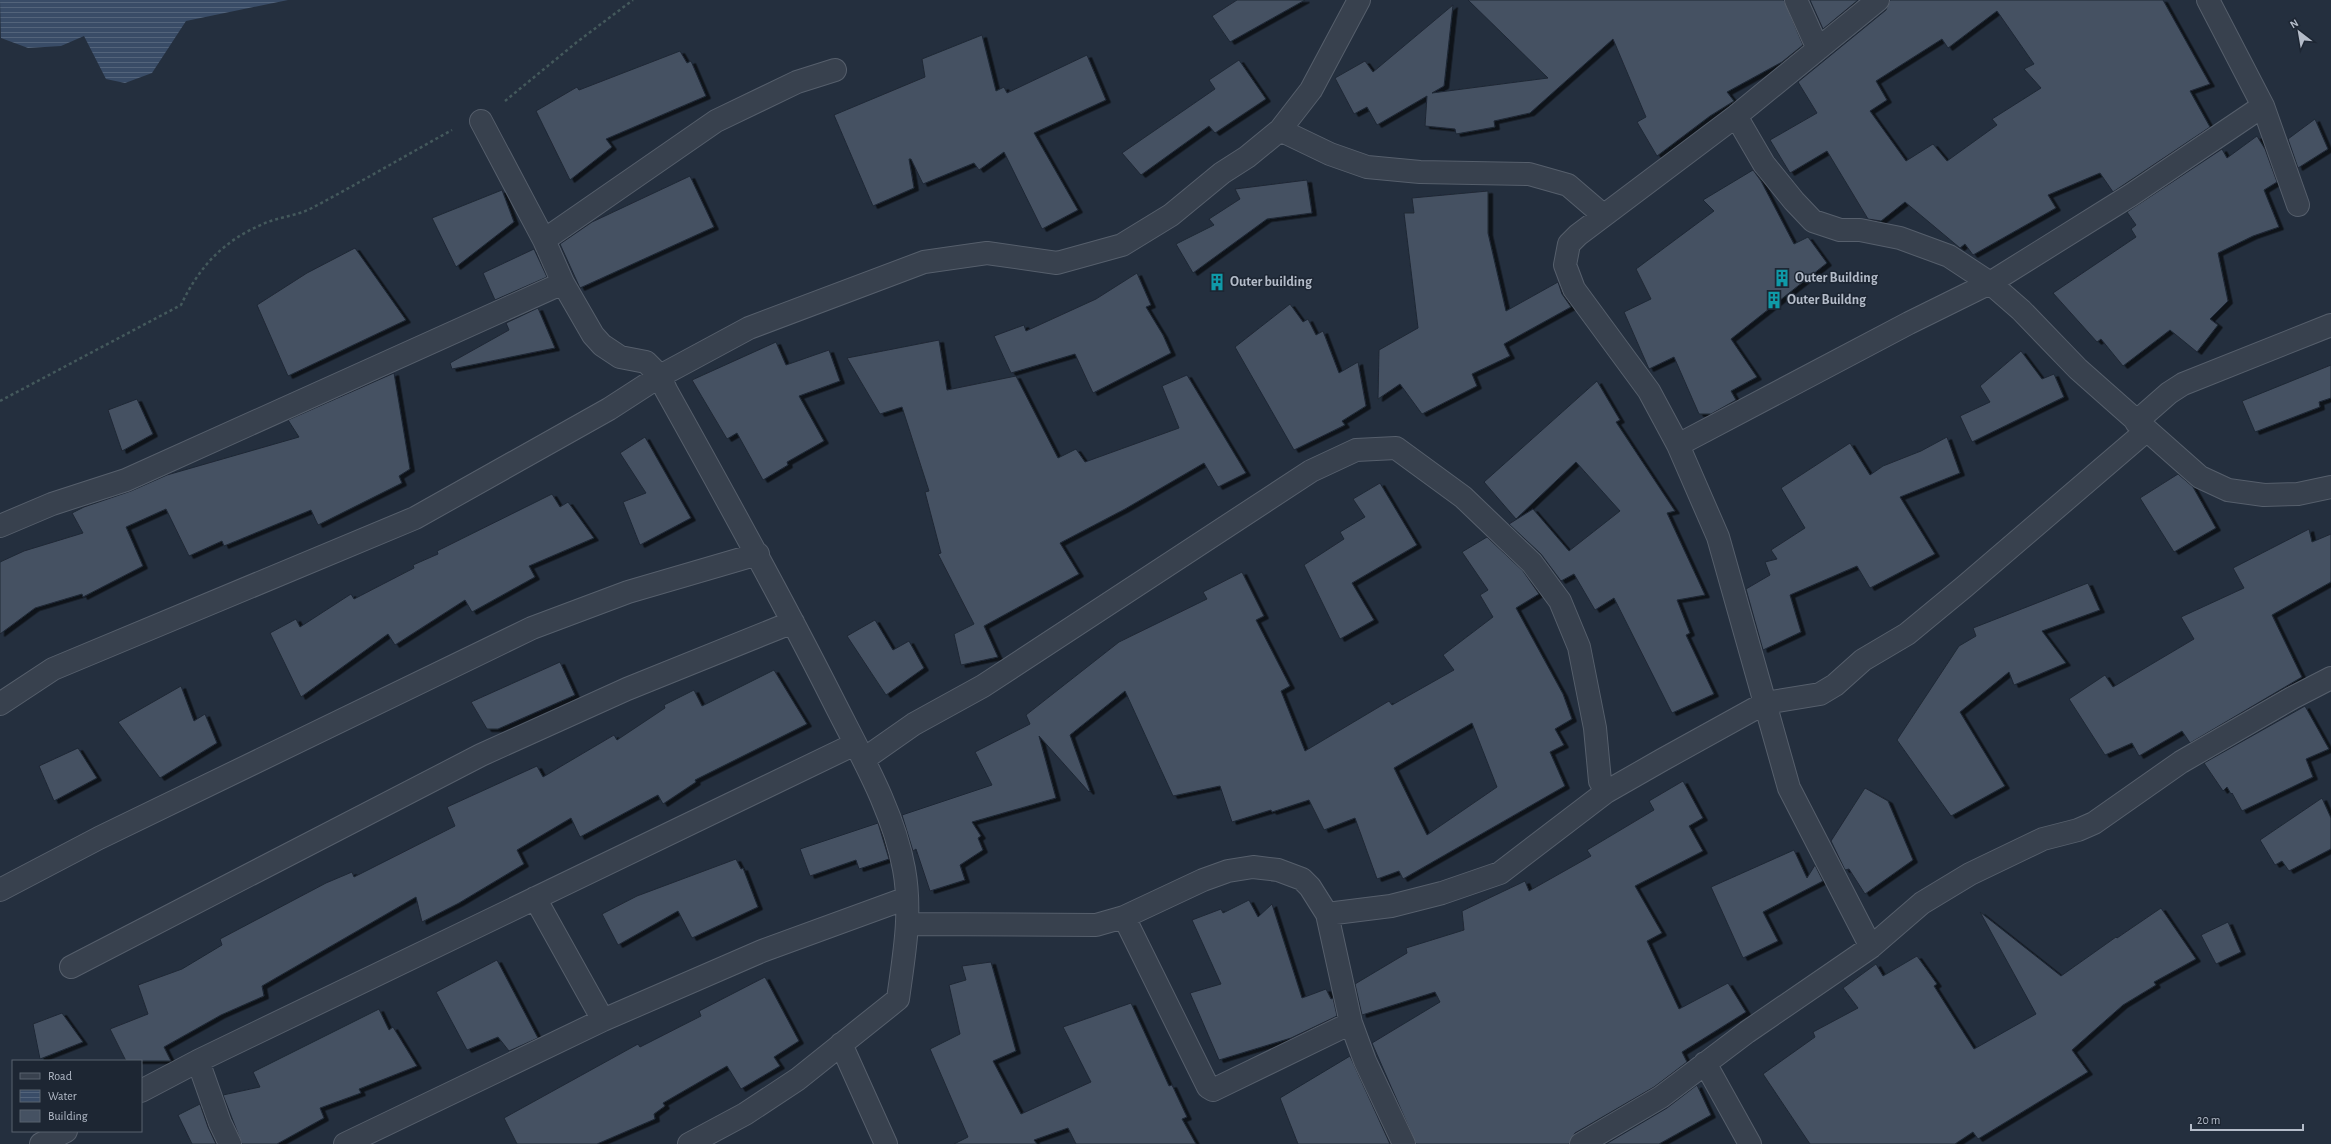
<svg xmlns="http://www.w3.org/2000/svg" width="2331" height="1144" font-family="'Alegreya Sans',sans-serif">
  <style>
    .water { fill: url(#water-rules) }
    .building { fill: #455162; stroke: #1f2835; fill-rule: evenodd; filter: url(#shadow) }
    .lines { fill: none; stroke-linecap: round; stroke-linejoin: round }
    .minor-casing { stroke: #565f6c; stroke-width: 24 }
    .path { stroke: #44595c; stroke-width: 2.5; stroke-dasharray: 3 3; stroke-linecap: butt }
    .minor { stroke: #38414e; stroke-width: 22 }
    .labels { text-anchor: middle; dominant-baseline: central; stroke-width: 3; stroke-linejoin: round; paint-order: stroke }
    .poi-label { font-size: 14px; font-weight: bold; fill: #b4bcc9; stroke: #1d2633; text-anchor: start }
  </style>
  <defs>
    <pattern id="water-rules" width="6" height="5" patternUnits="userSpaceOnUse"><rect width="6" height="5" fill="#394c67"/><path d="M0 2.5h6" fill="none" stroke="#53647b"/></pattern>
    <filter id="shadow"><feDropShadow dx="4.5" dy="2.5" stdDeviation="0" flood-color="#0009"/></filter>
  </defs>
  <rect width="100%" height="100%" fill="#242f3e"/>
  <path class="water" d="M0,0H288L186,21L152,73L125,83L106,79L84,36L61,46L28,48L1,38Z"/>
  <path class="building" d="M1237,0H1305L1230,42L1212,16Z
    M1468,0H1784L1803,45L1782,62L1727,92L1734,101L1710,116L1657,156L1637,122L1646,117L1613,39L1530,113L1494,121L1495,127L1456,134L1455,129L1425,126L1427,96L1377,125L1367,107L1354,114L1335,78L1365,61L1373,72L1453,5L1444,86L1432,93L1548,78Z
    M1810,0H1858L1823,29Z
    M1890,0H2163L2210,84L2190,91L2210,127L2113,192L2100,173L2048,195L2056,208L1973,255L1965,244L1960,248L1905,202L1881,221L1868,219L1827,151L1790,173L1770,140L1817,113L1798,82L1886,10ZM1997,11L2034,64L2024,69L2041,88L1992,119L1997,125L1947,161L1933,144L1906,161L1870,111L1887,100L1876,81L1942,39L1948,48Z
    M982,35L996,91L1004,87L1007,93L1087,55L1106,100L1034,133L1078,210L1042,229L1004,152L979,170L974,163L923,184L911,159H909L914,188L873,206L834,115L925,77L922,59Z
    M680,51L687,63L691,61L706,96L606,139L612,147L570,180L536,111L577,87L579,90Z
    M1239,60L1266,99L1215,133L1209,126L1141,175L1122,153L1215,89L1209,80Z
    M2315,119L2328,149L2298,168L2288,139Z
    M2257,136L2265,149L2277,182L2264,190L2279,227L2253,236L2218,253L2228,301L2210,319L2218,325L2197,352L2170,330L2123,366L2101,339L2097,342L2053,293L2136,237L2131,229L2136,225L2127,212L2222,149L2227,158Z
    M1753,170L1761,181L1794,244L1808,237L1827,263L1731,339L1757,377L1731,391L1736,400L1711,414H1699L1674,357L1649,369L1624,312L1651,299L1636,269L1714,211L1703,200Z
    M690,176L714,227L580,288L560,244L592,222Z
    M1307,180L1312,213L1267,219L1193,273L1176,244L1214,225L1209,219L1240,199L1235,189Z
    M502,190L514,222L456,267L432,218Z
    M1488,191V233L1506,311L1558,282L1562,294L1571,307L1504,344L1510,356L1472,374L1477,386L1422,414L1400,384L1378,399L1379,350L1418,328L1404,213H1414L1412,198Z
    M355,248L406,320L288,376L257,305L307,273Z
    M534,249L547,277L495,300L483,273Z
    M1137,273L1151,305L1146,307L1163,335L1171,353L1093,393L1075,354L1011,373L994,336L1024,325L1026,331L1096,299Z
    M1290,304L1303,322L1308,319L1316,335L1323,331L1339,373L1358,362L1366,406L1342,421L1345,425L1294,450L1235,347Z
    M538,308L555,348L452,369L450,363L509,330L506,323Z
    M939,340L947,390L1016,376L1058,458L1076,449L1085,462L1179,428L1162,386L1187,375L1246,473L1218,487L1204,463L1125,509L1060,543L1079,574L984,626L998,657L961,665L954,634L974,624L938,554L941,553L925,492L929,491L902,407L880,414L847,358Z
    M776,342L786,365L829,350L840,381L799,396L824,441L787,462L788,465L763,480L737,433L727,439L692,380Z
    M2021,351L2042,379L2054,374L2064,397L1972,442L1960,416L1990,402L1980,386Z
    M2331,365V398L2319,402L2320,407L2255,432L2242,401Z
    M394,373L410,469L399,476L402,483L318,525L311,510L224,546L222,541L189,556L166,509L126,527L143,566L83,597L82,594L35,608L0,634V562L24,551L83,533L72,513L84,507L131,491L167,475L299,437L288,420Z
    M1597,381L1620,420L1616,422L1675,511L1667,513L1705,595L1677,600L1690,633L1686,635L1714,694L1672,713L1614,598L1595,610L1574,574L1561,581L1541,554L1509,524L1533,509L1569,551L1620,511L1576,462L1516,519L1484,482Z
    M137,399L153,434L122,451L108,410Z
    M645,437L691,518L640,545L623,502L646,493L620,453Z
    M1947,437L1960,473L1900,497L1935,554L1870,588L1857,566L1790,595L1801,632L1763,650L1746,589L1770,575L1765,562L1777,559L1771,550L1805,528L1781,488L1850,443L1870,475L1883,466L1921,451Z
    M2178,474L2193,487L2216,528L2174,552L2140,498Z
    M1380,483L1417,545L1352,583L1374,620L1340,639L1304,565L1344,539L1340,532L1365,517L1353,499Z
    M552,494L560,507L568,502L594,538L529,566L535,577L472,612L465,600L395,645L388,634L301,697L270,633L296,619L300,627L351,594L354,599L414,568L413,565L438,554L437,551Z
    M2309,529L2312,542L2331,534V582L2272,615L2302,677L2190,743L2182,731L2139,756L2132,743L2105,755L2069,699L2105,675L2113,687L2194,639L2181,617L2244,588L2233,568Z
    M1487,537L1523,571L1539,594L1516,608L1563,694L1572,719L1555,729L1564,745L1550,752L1565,786L1403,879L1399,871L1377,879L1355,818L1324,830L1309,800L1272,812L1271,810L1232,822L1220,786L1173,796L1125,691L1070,735L1090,791L1089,792L1039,736L1056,798L972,822L981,836L978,838L983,850L960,865L965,880L930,891L916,849L913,851L902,815L992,785L975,752L1030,724L1026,715L1119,642L1207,599L1203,592L1242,572L1264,616L1256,620L1290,686L1281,691L1305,751L1389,701L1392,705L1454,670L1443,655L1493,617L1480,595L1488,590L1462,552ZM1472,723L1497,787L1427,835L1394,768Z
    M2088,583L2100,610L2042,631L2066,663L2014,685L2009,672L1960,712L2005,786L1951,816L1897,740L1959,646L1976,636L1973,628Z
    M875,620L893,650L909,641L924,668L886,695L847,636Z
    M560,662L575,695L498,729H487L471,702Z
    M774,670L807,724L695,780L696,782L663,804L658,795L580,837L571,818L517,850L524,864L459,903L422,922L416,897L262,986L264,996L221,1015L164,1047L171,1061H126L110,1029L148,1014L138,985L182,969L222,945L220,939L326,883L352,872L354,877L455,826L447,807L537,766L543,777L614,735L617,740L665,708L664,705L694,690L702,706Z
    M181,686L194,721L205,714L217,743L160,778L118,722Z
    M2305,706L2329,749L2306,759L2313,777L2242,811L2232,793L2231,794L2227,787L2223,791L2204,763Z
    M78,748L97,778L54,801L39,766Z
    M1683,781L1703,818L1689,826L1703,851L1635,886L1662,933L1647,941L1679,1009L1728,983L1746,1012L1682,1052L1687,1062L1654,1087L1575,1133L1569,1144H1416L1372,1043L1440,1002L1435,992L1362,1015L1355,984L1407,953L1406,948L1464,930L1462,911L1525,881L1529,891L1591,856L1587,850L1654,810L1649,801Z
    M1865,788L1888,801L1913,860L1865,894L1849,869L1845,870L1831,841Z
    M2322,798L2331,818V849L2289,871L2282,861L2275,865L2260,840Z
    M878,823L889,859L859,869L856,860L810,876L800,849Z
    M1794,850L1807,878L1815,865L1823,881L1763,912L1778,941L1743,958L1711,887Z
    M736,859L741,869L743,868L758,907L692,938L678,911L618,945L602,914L637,896Z
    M1249,900L1258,917L1272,904L1302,998L1326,989L1331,999L1333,998L1337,1016L1291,1038L1219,1060L1190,993L1221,984L1192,920L1221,909L1223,913Z
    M2161,908L2196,959L2154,982L2156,985L2123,1005L2072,1050L2088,1072L1978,1139L1973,1132L1955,1144H1810L1763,1074L1815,1037L1813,1032L1858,1008L1843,988L1876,964L1883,976L1917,956L1937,984L1934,986L1974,1049L2036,1014L1980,912L2061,976L2116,937L2117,938Z
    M2228,922L2241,952L2216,964L2201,935Z
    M497,960L538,1038L509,1051L498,1037L467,1050L436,992Z
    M991,962L1016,1051L993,1061L1021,1114L1091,1082L1063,1027L1131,1003L1169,1086L1172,1085L1187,1117L1182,1119L1196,1144H1076L1068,1128L1034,1140L1037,1144H954L968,1137L930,1049L960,1034L949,985L966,980L962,966Z
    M765,977L799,1041L774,1057L780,1066L741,1089L727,1066L663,1103L665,1106L654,1114L655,1119L597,1144H517L504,1118L638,1044L640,1047L701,1016L699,1011Z
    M379,1009L389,1030L393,1027L417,1066L359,1089L361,1093L320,1108L324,1118L277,1144H242L223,1095L260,1087L253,1072Z
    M62,1013L83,1042L40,1059L33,1024Z
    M1350,1056L1390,1144H1298L1280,1098Z
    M1697,1085L1711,1115L1659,1144H1606L1667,1108Z
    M200,1104L208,1127L216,1144H192L178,1115Z"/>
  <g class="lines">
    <g class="minor-casing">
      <path id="minor" d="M1796,0L1818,49
        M2208,0L2263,106L2298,205
        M1736,116L1764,164L1794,201L1813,221L1840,230H1860L1900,238L1949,256L1990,283L2021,310L2078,369L2200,477L2228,490L2264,495L2298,494L2331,487
        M481,121L544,240L563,283L593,335L602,345L620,357L646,362L660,376L666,390C723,492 780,595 833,700C860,754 893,809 904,869C912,913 904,955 898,999L798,1079L745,1114L689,1144
        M1280,130L1330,154L1367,167L1420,172L1529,174L1568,185L1603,215
        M544,240L716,121L797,82L835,70
        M2136,422L2169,393L2183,384L2331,325
        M1678,445L1909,323L1990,283L2131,195L2263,106
        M0,526L52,504L126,480L563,283
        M0,704L53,669L415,518L609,409L660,376L749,328L924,262L987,253L1057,263L1122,245L1171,215L1222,173L1247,157L1280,130L1311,90L1359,0
        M864,759L914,724L983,686L1311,471L1356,450L1396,448L1463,497L1532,563L1560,601L1579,647L1595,728L1600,781L1606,792
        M0,890L99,838L532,628L628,592L758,554
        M535,898L603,1020
        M1327,914L1391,906L1442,893L1500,873L1606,792L1662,760L1765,703L1820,694L1835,685L1863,660L1907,634L1964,587L2146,431
        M1124,917L1208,1087L1213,1090L1351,1023
        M909,924L1096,925L1124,917L1203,880L1228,871L1253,867L1278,870L1302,879L1310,887L1327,914L1351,1023L1365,1061L1404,1144
        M1871,947L1789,788L1718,537L1678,445L1649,391L1574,289L1565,265L1569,244L1578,235L1736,116L1878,0
        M71,967L481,755L627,689L793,622
        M841,1044L886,1144
        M198,1061L220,1123L230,1144
        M1705,1063L1750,1144
        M141,1091L198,1061L855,744
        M41,1144L66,1131
        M345,1144L603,1020L762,951L907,898
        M1581,1144L1661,1097L1747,1032L1871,947L1922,903L1970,874L2043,839L2078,830L2094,823L2181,762L2292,698L2331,678"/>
    </g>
    <path class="path" d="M505,101L577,42L633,0
      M0,401L181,305C199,267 223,241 263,224C278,217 297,216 312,208C359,183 405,156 452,130"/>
    <use href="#minor" class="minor"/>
  </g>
  <defs>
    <g id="building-bare" transform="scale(1.38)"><path d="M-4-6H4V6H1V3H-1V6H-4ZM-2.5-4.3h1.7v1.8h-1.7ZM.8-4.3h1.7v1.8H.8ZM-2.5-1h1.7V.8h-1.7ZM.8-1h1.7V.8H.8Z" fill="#0f9aa8" stroke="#1d2633" stroke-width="2.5" paint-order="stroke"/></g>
  </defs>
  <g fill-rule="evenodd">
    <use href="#building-bare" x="1782" y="278"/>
    <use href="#building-bare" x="1217" y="282"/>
    <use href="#building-bare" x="1774" y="300"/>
  </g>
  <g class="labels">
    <g class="poi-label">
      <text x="1795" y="278">Outer Building</text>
      <text x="1230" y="282">Outer building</text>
      <text x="1787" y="300">Outer Buildng</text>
    </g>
  </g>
  <rect x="12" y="1060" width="130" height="72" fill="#1d2633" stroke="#59626f"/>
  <rect x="20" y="1073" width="20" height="6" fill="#38414e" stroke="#59626f"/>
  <text x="48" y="1080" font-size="12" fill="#b4bcc9">Road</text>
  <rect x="20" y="1090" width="20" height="12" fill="url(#water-rules)" stroke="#59626f"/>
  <text x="48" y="1100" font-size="12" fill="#b4bcc9">Water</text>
  <rect x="20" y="1110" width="20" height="12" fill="#455162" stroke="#59626f"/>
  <text x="48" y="1120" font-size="12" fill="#b4bcc9">Building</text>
  <g transform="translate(2299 32) rotate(329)" stroke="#1d2633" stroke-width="3" paint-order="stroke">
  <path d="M0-3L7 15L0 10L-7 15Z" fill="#b4bcc9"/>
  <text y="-6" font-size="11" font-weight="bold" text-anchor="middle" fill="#b4bcc9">N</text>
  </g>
  <path d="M2191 1124v6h112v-6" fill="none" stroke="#b4bcc9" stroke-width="2"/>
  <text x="2197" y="1124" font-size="12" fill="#b4bcc9" stroke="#1d2633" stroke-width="3" paint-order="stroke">20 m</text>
</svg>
